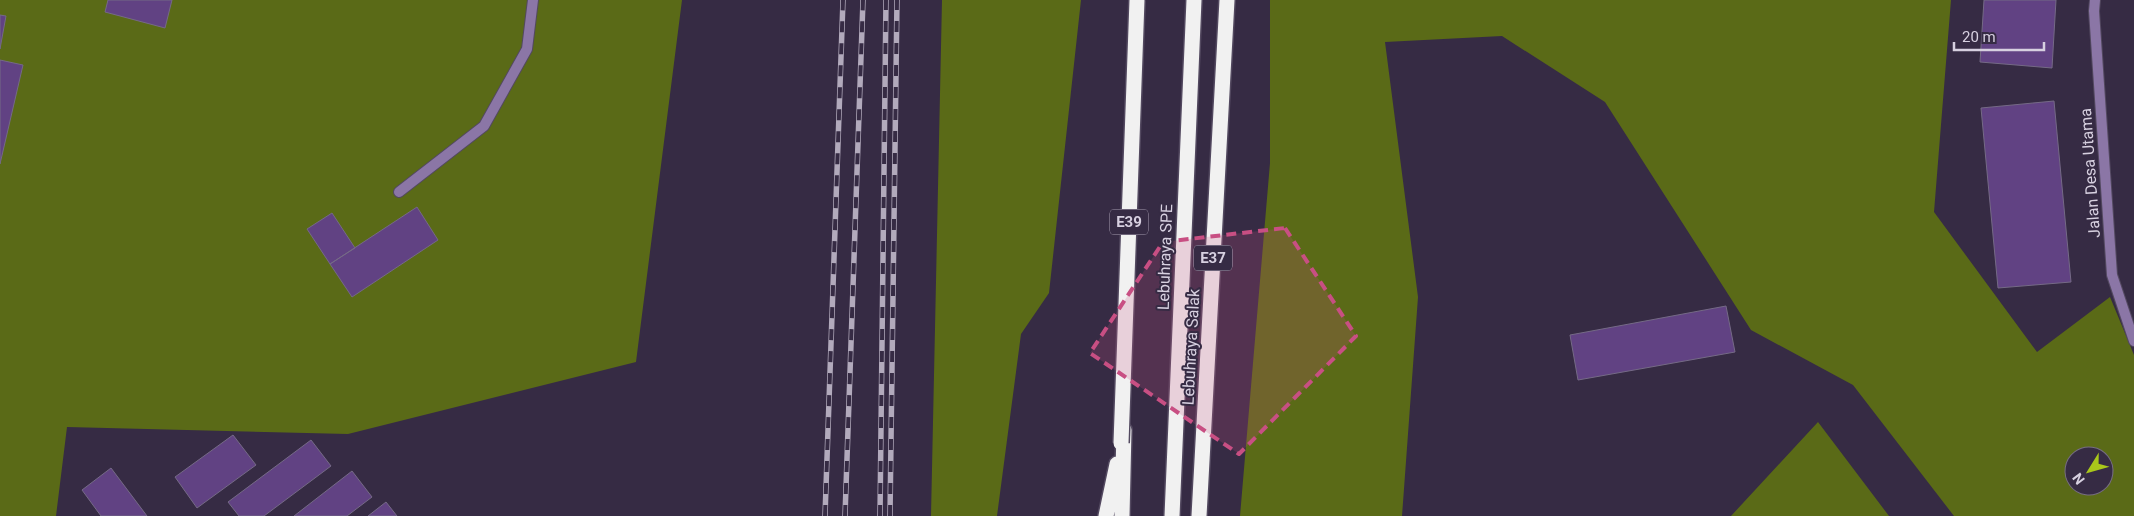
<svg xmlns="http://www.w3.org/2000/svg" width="2134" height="516" font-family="Roboto,sans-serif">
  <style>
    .forest { fill: #5a6a17; fill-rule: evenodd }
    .building { fill: #614283; stroke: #756a86 }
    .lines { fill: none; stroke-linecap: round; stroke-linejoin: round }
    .lane-casing { stroke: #534960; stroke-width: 12 }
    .street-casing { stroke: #534960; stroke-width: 12 }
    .highway-casing { stroke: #534960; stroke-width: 18 }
    .lane { stroke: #8b76a6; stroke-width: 10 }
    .street { stroke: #8b76a6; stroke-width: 10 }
    .highway { stroke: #f1f1f1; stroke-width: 15 }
    .rail-casing { stroke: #b2aabc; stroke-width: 5.5 }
    .rail { stroke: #362b44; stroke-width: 4; stroke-dasharray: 11; stroke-linecap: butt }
    .highway-bridge-casing { stroke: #534960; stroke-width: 18; stroke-linecap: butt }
    .highway-bridge { stroke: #f1f1f1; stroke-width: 15 }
    .marked { fill: #c84f83; fill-opacity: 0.2; stroke: #c84f83; stroke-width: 4; stroke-dasharray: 10 6; stroke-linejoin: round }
    .labels { text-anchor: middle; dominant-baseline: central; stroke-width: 4; stroke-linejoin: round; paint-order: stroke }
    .shield { fill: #362b44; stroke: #a79eb1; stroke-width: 1 }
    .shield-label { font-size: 15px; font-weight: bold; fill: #d7d0e0 }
    .street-label { font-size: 16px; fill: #d7d0e0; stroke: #362b44 }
  </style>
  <rect width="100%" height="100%" fill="#362b44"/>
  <path class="forest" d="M0,0H682L636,362L348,434L67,427L56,516H0Z
    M942,0H1081L1049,293L1021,334L997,516H931Z
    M1270,0H1951L1934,212L2037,352L2110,297L2134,355V516H1954L1853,385L1751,330L1605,102L1502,36L1385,42L1418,297L1402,516H1240L1270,163ZM2074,456H2104V486H2074Z
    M1818,422L1889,516H1731Z"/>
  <path class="building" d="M108,0H172L165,28L105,12Z
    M1984,0H2056L2052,68L1980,62Z
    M0,15L6,16L0,49Z
    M0,60L23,65L0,164Z
    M2054,101L2071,282L1998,288L1981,108Z
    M417,207L438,240L352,297L330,264Z
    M332,213L355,248L330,264L307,229Z
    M1726,306L1735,352L1578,380L1570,335Z
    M233,435L256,465L197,508L175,477Z
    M311,440L331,466L264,516H239L228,502Z
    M111,468L147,516H101L82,490Z
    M352,471L372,497L347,516H294Z
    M386,502L397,516H368Z"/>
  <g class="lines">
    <g class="lane-casing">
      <path id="lane" d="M399,192L484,126L527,49L533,0"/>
    </g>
    <g class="street-casing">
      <path id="street" d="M2095,0L2094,11L2112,275L2134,341"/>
    </g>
    <g class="highway-casing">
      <path id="highway" d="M1106,516L1117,464
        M1122,516L1124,430
        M1172,516L1194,0
        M1199,516L1227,0"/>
    </g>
    <use href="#lane" class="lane"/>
    <use href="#street" class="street"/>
    <use href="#highway" class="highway"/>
    <g class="rail-casing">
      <path id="rail" d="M825,516L843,0
        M845,516L863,0
        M880,516L886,0
        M890,516L897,0"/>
    </g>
    <use href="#rail" class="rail"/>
    <g class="highway-bridge-casing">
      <path id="highway-bridge" d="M1121,443L1137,0"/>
    </g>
    <use href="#highway-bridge" class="highway-bridge"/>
  </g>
  <path class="marked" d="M1285,228L1356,336L1239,454L1090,353L1163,242Z"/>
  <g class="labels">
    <g class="shield">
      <rect x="1110" y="209.5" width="38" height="25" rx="4"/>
      <rect x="1194" y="245.5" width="38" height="25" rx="4"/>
    </g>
    <g class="shield-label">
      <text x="1129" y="222">E39</text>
      <text x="1213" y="258">E37</text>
    </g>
    <g class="street-label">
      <text transform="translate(2090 173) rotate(-94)">Jalan Desa Utama</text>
      <text transform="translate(1165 257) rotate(-88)">Lebuhraya SPE</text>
      <text transform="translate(1191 347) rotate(-87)">Lebuhraya Salak</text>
    </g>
  </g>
  <g transform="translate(2089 471) rotate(233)"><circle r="24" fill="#362b44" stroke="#766d82"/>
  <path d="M0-4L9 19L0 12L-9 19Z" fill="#a9c71a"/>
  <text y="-8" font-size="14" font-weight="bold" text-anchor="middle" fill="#d7d0e0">N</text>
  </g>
  <path d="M1954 42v8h90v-8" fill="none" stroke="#d7d0e0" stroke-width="2.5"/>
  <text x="1962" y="42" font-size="15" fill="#d7d0e0" stroke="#362b44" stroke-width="4" paint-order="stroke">20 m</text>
</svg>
